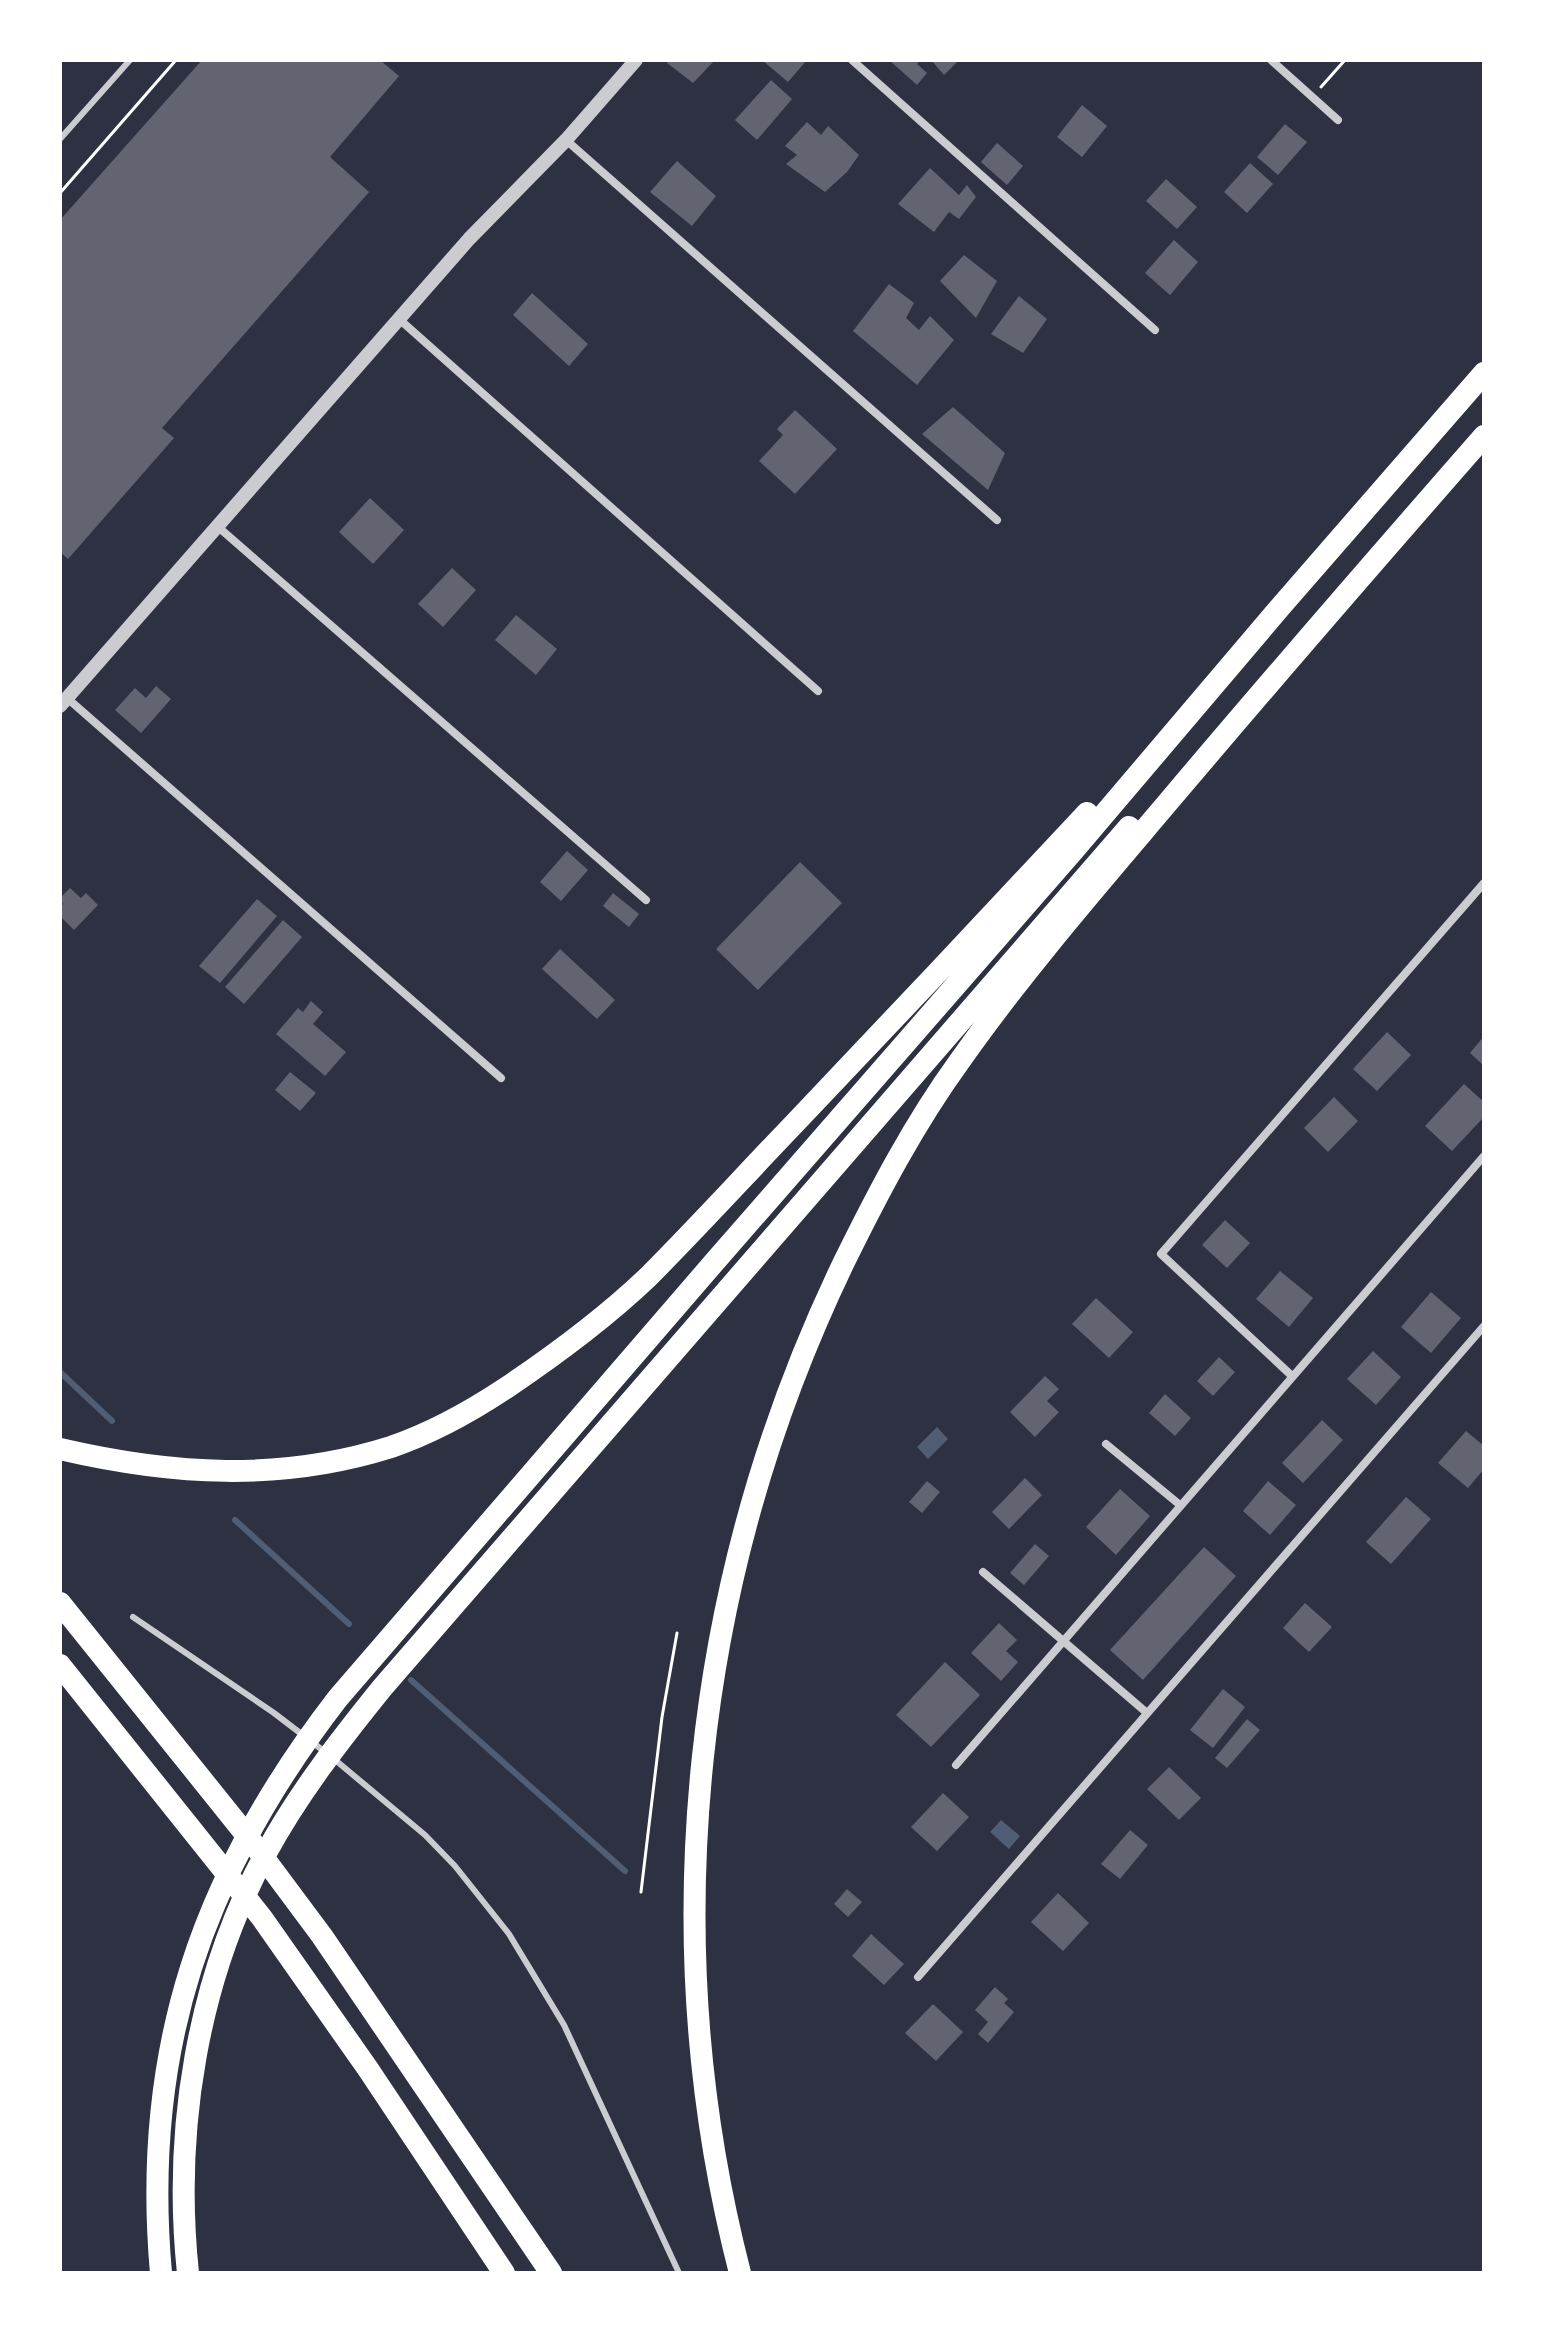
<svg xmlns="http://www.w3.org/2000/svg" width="1544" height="2333" font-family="Ubuntu,sans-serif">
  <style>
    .water { fill: #4f5d75 }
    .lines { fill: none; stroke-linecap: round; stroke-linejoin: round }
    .stream { stroke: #4f5d75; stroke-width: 6 }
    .building { fill: #626471 }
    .path { stroke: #fff; stroke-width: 3 }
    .service { stroke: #caccd0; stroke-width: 6 }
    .minor { stroke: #caccd0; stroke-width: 8 }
    .tertiary { stroke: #caccd0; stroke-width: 14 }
    .motorway { stroke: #fff; stroke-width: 22 }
  </style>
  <rect width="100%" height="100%" fill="#2d3142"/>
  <path class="water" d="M937,1427L948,1439L928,1459L917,1447Z
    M1001,1820L1020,1836L1009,1849L990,1832Z"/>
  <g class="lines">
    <path class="stream" d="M60,1372L112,1421
      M235,1520L349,1624
      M411,1680L625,1871"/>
  </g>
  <path class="building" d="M202,60H380L399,76L330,157L369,192L162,428L174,438L68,559L60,552V220Z
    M669,60H715L693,83L667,63Z
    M762,60H807L788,82Z
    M889,60H920L917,64L927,73L917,85Z
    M931,60H959L944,75Z
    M771,80L792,99L757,140L735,120Z
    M1082,105L1107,126L1082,157L1057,137Z
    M807,122L821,135L828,126L859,155L847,172L825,192L786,164L797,155L785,146Z
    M1285,124L1307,142L1278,175L1257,157Z
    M997,143L1023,166L1007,185L981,162Z
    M677,161L716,196L692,226L650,192Z
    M1250,163L1273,184L1247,213L1224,192Z
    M930,168L959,195L967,185L976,197L959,219L949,212L934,232L898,204Z
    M1166,179L1197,207L1177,229L1146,201Z
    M1174,240L1198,262L1170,295L1145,273Z
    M964,255L997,281L976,318L940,281Z
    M889,284L914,303L906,318L919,330L930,316L954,340L917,385L853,331Z
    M532,293L588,344L569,366L513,315Z
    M1019,296L1047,319L1023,353L991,334Z
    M953,407L1005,453L988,490L922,434Z
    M795,410L837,449L795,494L759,461L783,435L777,429Z
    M370,498L404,530L373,564L339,532Z
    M452,568L476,590L443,627L418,604Z
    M516,615L557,649L536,675L495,640Z
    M156,686L171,699L141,733L115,710L135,688L146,698Z
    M567,851L588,870L561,901L540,882Z
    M800,862L842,903L758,990L716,949Z
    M70,888L81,898L86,893L98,905L74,930L60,916V907L63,904L60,898Z
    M613,893L639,914L629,927L603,906Z
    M257,899L277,916L220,983L199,966Z
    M283,920L302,937L244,1004L225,987Z
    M560,949L615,1000L597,1019L542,969Z
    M311,1001L323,1012L313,1024L346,1052L325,1076L276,1034L298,1008L303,1012Z
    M1387,1032L1411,1055L1377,1091L1353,1069Z
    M1484,1036V1066L1470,1053Z
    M290,1072L316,1093L300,1111L275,1090Z
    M1464,1084L1484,1102V1117L1452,1151L1425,1126Z
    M1334,1097L1358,1121L1328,1152L1304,1128Z
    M1225,1220L1250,1243L1227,1268L1202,1245Z
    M1280,1271L1313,1298L1289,1327L1256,1299Z
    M1431,1292L1461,1318L1431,1353L1401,1327Z
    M1096,1298L1133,1332L1109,1358L1072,1324Z
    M1373,1351L1401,1377L1376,1405L1347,1379Z
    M1219,1357L1235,1372L1213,1396L1197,1381Z
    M1045,1376L1059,1389L1047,1401L1059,1412L1035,1437L1010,1412Z
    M1165,1394L1191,1418L1175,1436L1149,1413Z
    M1322,1420L1343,1440L1303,1483L1282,1463Z
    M1466,1431L1484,1446V1469L1468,1488L1438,1463Z
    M1025,1478L1042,1495L1009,1529L992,1512Z
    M927,1481L940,1492L922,1513L909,1502Z
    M1268,1481L1296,1505L1270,1535L1243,1511Z
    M1120,1489L1150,1516L1116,1555L1086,1527Z
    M1406,1497L1431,1519L1391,1564L1366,1542Z
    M1035,1544L1049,1556L1024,1585L1010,1573Z
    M1204,1547L1236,1576L1143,1680L1110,1650Z
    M1305,1603L1332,1627L1309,1652L1283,1628Z
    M999,1623L1017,1640L1006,1651L1018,1662L1001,1681L971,1653Z
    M945,1662L980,1695L931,1747L896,1715Z
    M1223,1689L1245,1707L1213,1748L1190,1730Z
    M1247,1719L1260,1730L1227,1768L1215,1758Z
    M1169,1767L1201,1798L1179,1820L1147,1789Z
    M943,1793L969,1817L937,1851L911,1827Z
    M1130,1830L1148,1845L1120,1879L1101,1864Z
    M847,1889L862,1902L848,1917L834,1904Z
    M1058,1893L1089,1923L1063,1951L1031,1922Z
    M871,1934L904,1964L884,1985L852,1956Z
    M995,1987L1008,1999L1004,2003L1014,2012L988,2043L978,2034L988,2022L975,2010Z
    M933,2004L963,2032L936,2061L905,2033Z"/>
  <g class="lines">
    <path class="path" d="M1321,87L1345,60
      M60,193L176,60
      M641,1892L662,1717L677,1633"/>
    <path class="service" d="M60,139L130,60
      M133,1617L274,1713L325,1752
      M334,1759L425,1835L455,1866L509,1934L564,2025L679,2273"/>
    <path class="minor" d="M852,60L1155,330
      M1271,60L1338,120
      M566,140L997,520
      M399,319L818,691
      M217,526L646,900
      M67,698L501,1078
      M1292,1376L1161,1254L1484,883
      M1106,1444L1180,1505
      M983,1572L1147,1713
      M956,1765L1484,1156
      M918,1977L1484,1326"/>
    <path class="tertiary" d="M60,706L469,239L566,140L636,60"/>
    <path class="motorway" d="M60,1449C172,1475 280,1482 391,1447C432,1433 470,1412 506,1388C555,1355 605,1318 648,1277C698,1227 746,1174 795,1123C893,1020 990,917 1087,813
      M60,1603L252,1842L322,1936L551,2273
      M60,1665L262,1918L368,2069L504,2273
      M161,2273C141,2050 202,1874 338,1698L717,1259L1073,851L1282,605L1484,373
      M188,2273C173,2131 197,1979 266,1853C298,1794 340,1740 382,1688L1129,827
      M740,2273C653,1936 693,1575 844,1262C878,1193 914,1124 959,1062C1023,971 1097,886 1169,801C1273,678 1378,557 1484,436"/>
  </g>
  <rect width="1544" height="2333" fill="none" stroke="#ffffff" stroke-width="124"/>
</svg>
